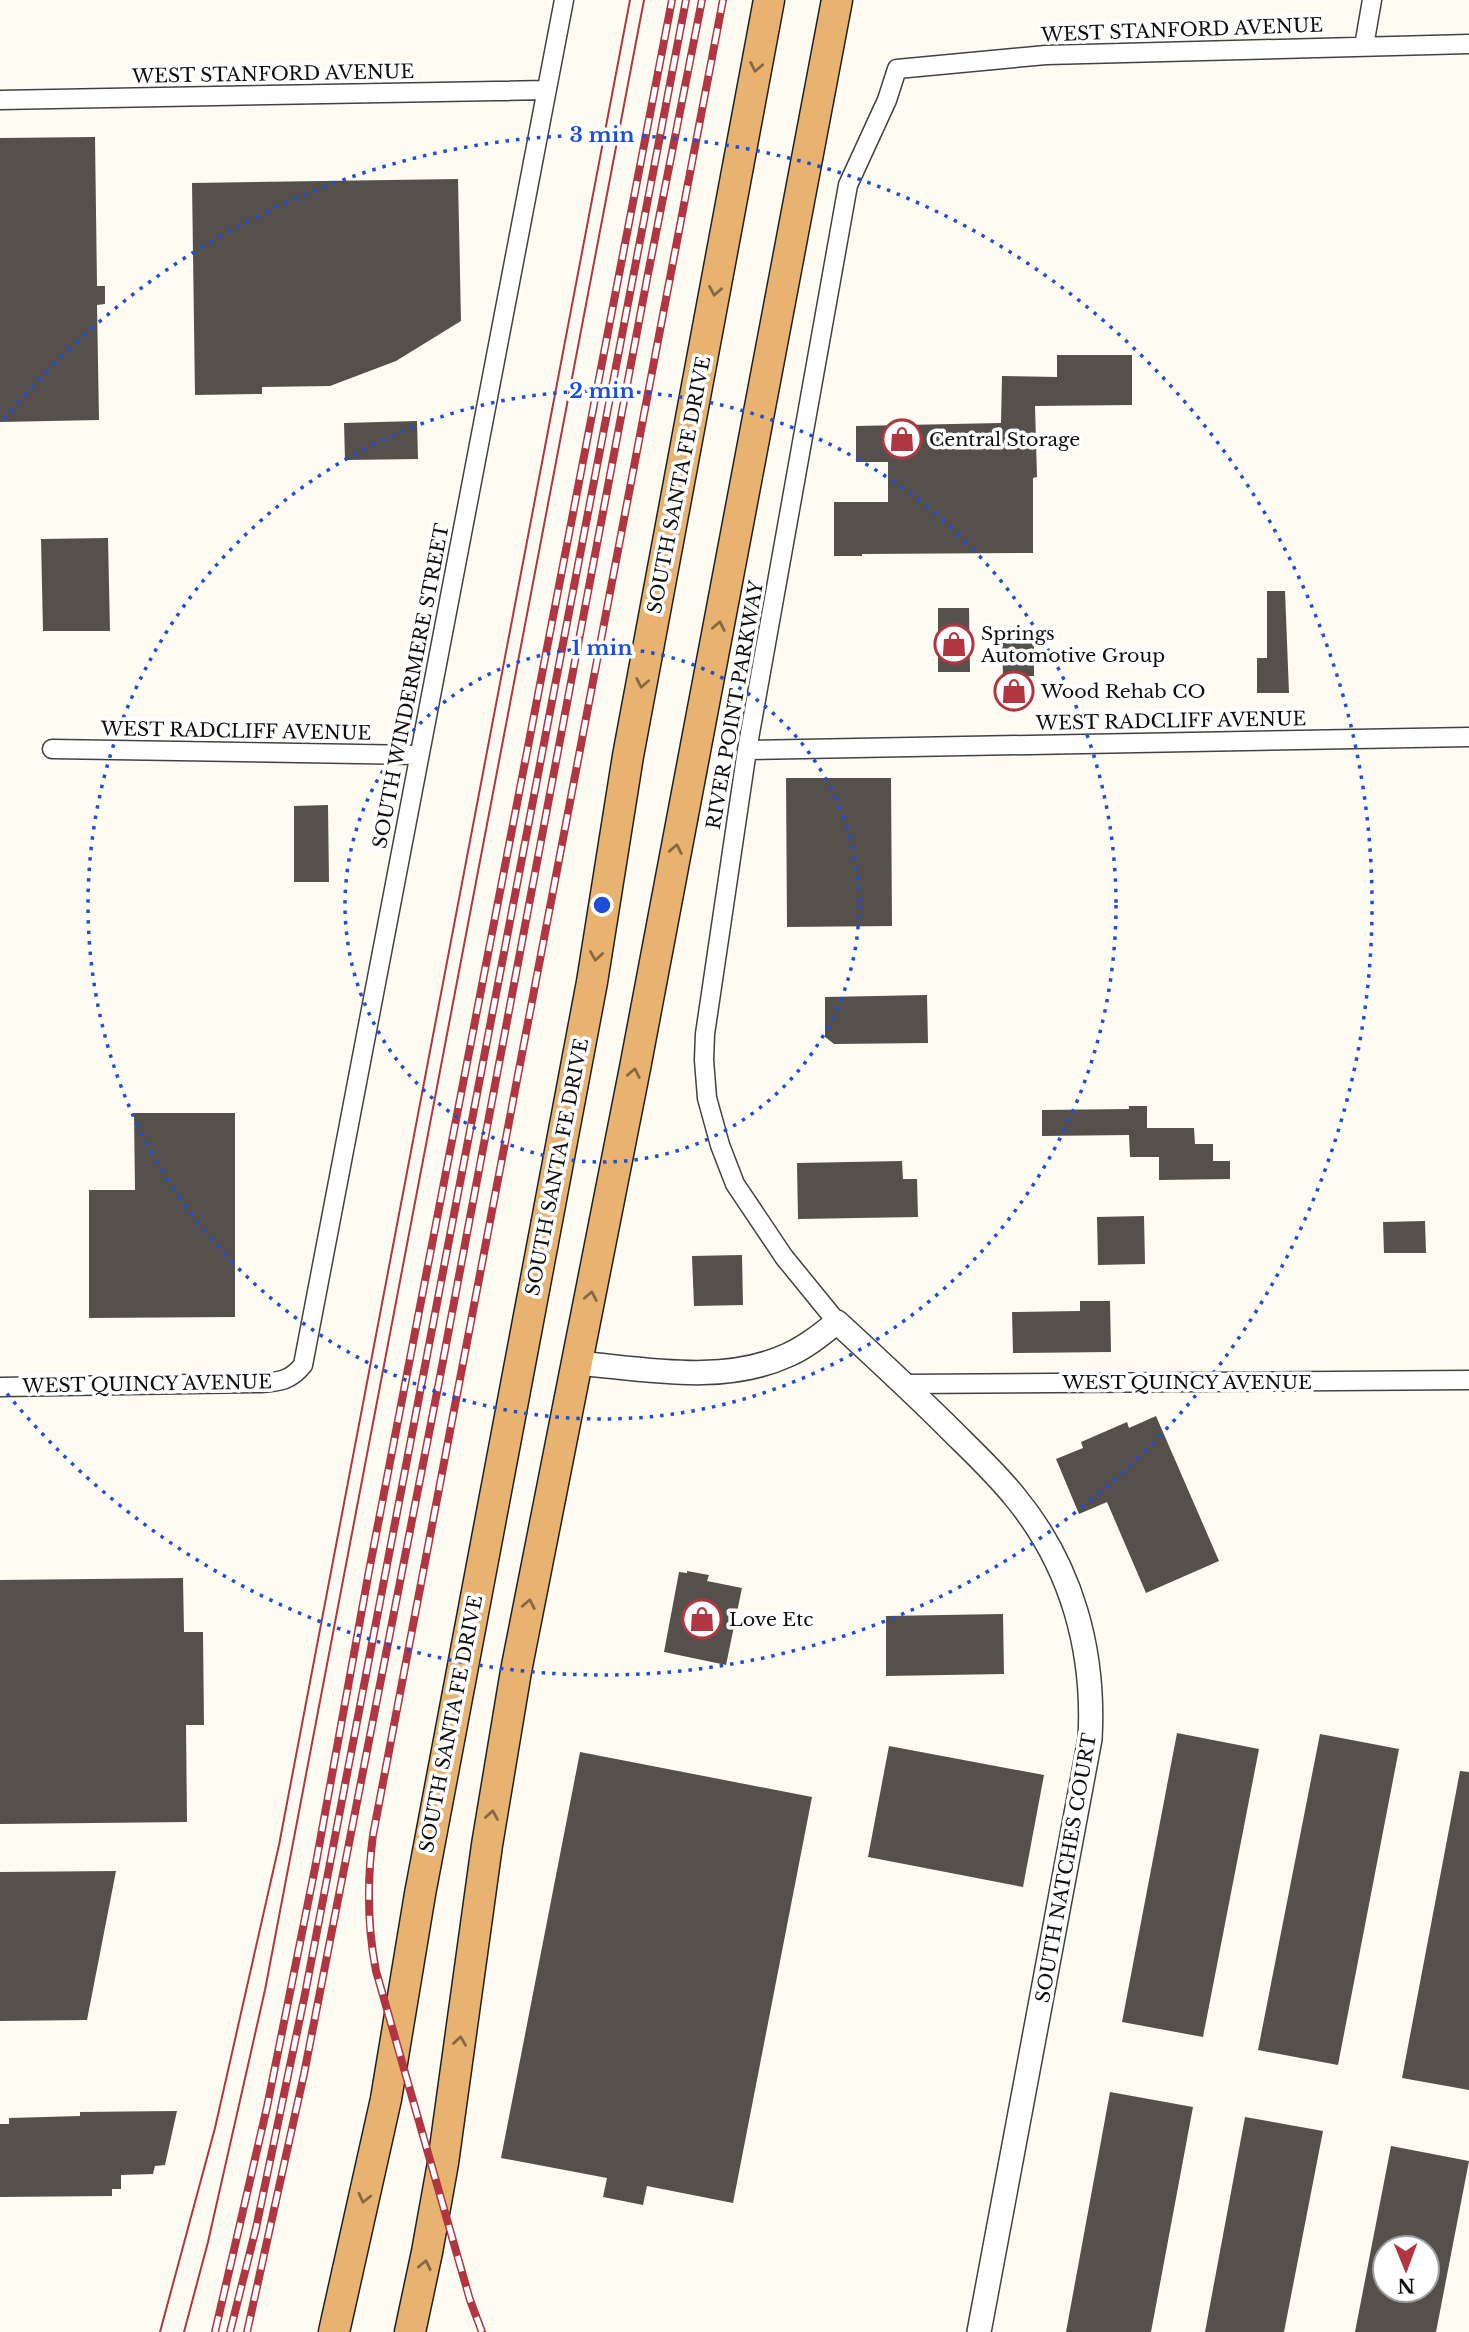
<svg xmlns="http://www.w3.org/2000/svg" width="1469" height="2332" font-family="'Libre Baskerville',serif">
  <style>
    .building { fill: #56504c; fill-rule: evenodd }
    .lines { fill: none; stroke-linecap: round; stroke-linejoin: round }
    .minor-casing { stroke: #424242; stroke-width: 21 }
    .tertiary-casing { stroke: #424242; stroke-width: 26 }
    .trunk-casing { stroke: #202020; stroke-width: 33 }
    .minor { stroke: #fff; stroke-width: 18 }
    .tertiary { stroke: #fff; stroke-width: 23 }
    .trunk { stroke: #e8b270; stroke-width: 30 }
    .tram { stroke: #b03641; stroke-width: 2 }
    .rail-casing { stroke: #b03641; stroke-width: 8 }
    .rail { stroke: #fff; stroke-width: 5; stroke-dasharray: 16; stroke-linecap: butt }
    .oneway { stroke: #866944 }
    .ring { fill: none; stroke: #1d4ed8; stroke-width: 3.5; stroke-dasharray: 3.5 7 }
    .labels { text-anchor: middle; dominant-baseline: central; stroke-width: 7; stroke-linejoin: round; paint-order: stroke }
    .street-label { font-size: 19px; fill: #0f0f0f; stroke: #fff }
    .poi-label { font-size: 19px; fill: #0f0f0f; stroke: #fff; text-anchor: start }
    .centre { fill: #1d4ed8; stroke: #fff; stroke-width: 3.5 }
    .ring-label { font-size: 21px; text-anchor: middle; font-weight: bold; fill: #1d4ed8; stroke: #fff; stroke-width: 7; stroke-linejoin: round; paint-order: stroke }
  </style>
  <rect width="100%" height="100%" fill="#fefbf2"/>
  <path class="building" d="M95,137L97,286H105V304L97,305L99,420L0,422V138Z
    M458,179L461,321L396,361L330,386L262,387V394L195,395L192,183Z
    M1057,355H1132V405L1035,406L1037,477L1033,478V553L862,554V556H834V502H888V462H856V426L1001,423L1002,376L1057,377Z
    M417,421L418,459L345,460L344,423Z
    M108,538L110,631H43L41,539Z
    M1267,591H1285L1289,693H1257V658H1267Z
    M938,608H969L970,672H938Z
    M1002,636H1034V676L1003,677Z
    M786,778H891L892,926L787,927Z
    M328,805L329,882H294V806Z
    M927,995L928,1043L834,1044L825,1037V997Z
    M1129,1106H1147V1128H1194L1195,1144H1213V1161H1230V1179L1159,1180V1157H1130L1129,1135L1042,1136V1110L1129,1109Z
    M134,1113H235V1317L89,1318V1190H135Z
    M902,1161L903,1179H917L918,1217L798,1219L797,1163Z
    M1144,1216L1145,1264L1098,1265L1097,1217Z
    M1425,1221L1426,1253H1384L1383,1222Z
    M742,1255L743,1305L694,1306L692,1256Z
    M1080,1301H1110L1111,1352L1013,1353L1012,1312L1080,1311Z
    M1156,1416L1219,1561L1146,1593L1107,1502L1079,1514L1056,1459L1083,1448L1081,1442L1127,1422L1129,1428Z
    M687,1571L709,1575L707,1581L742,1588L726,1665L664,1652L679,1572L687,1573Z
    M183,1578L184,1632H203L204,1725H186L187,1822L0,1824V1580Z
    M1003,1614L1004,1674L886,1676V1616Z
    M1177,1733L1259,1749L1203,2037L1122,2022Z
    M1320,1734L1399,1749L1338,2065L1258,2050Z
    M889,1746L1044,1775L1023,1887L868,1857Z
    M580,1752L812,1797L733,2203L647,2186L643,2205L603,2197L607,2178L501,2158Z
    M1460,1771L1469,1772V2090L1402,2078Z
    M116,1871L87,2020L0,2021V1872Z
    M1110,2092L1193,2107L1151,2332H1066Z
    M177,2111L165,2165L155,2166L153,2174L121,2175V2189H112V2196L0,2197V2124H9V2118L80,2116V2112Z
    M1245,2117L1323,2131L1284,2332H1205Z
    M1391,2146L1469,2161L1436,2332H1355ZM1385,2248H1427V2290H1385Z"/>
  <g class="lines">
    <g class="minor-casing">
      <path id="minor" d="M1364,46L1372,0
        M0,100L547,90
        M52,749L419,755
        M747,750L1469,737
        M837,1322L784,1257L735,1184L720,1145L707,1098L704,1060L705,1034L747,750L848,185L887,100L897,69L1046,55L1469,44
        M905,1384L1469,1380
        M0,1387L261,1383C280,1382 291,1380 303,1365L564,0"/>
    </g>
    <g class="tertiary-casing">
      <path id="tertiary" d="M578,1363C646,1369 723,1385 788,1355C806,1347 822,1334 837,1322C875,1357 913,1392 949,1428C971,1450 995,1472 1015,1497C1072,1566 1095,1651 1090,1739L979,2332"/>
    </g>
    <g class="trunk-casing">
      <path id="trunk" d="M334,2332L386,2099L420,1894L592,982L628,756L769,0
        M410,2332L427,2252L443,2163L487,1845L516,1671L635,1068L837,0"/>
    </g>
    <use href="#minor" class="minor"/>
    <use href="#tertiary" class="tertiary"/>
    <use href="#trunk" class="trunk"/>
    <path class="tram" d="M160,2332L215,2128L279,1845L630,0
      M184,2332L208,2242L265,1990L644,0"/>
    <g class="rail-casing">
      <path id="rail" d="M215,2332L267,2107L316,1863L369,1571L672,0
        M230,2332L256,2228L305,1994L686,0
        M247,2332L304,2074L439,1382L647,279L702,0
        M482,2332L470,2300L376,1971C367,1925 367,1881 373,1835L723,0"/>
    </g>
    <use href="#rail" class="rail"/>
  </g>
  <defs><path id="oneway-chevron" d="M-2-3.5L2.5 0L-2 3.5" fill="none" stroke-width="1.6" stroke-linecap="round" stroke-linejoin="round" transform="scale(1.75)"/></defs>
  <g class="oneway">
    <use href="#oneway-chevron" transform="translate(756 67) rotate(101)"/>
    <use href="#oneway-chevron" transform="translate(715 291) rotate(100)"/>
    <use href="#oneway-chevron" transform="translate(719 626) rotate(-79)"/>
    <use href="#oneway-chevron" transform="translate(642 683) rotate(101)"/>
    <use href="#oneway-chevron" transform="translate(676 849) rotate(-79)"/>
    <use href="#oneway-chevron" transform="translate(596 956) rotate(99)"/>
    <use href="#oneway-chevron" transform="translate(634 1073) rotate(-79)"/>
    <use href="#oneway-chevron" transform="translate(591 1296) rotate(-79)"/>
    <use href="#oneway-chevron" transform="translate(529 1604) rotate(-79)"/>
    <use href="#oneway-chevron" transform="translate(492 1815) rotate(-81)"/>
    <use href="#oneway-chevron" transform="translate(460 2041) rotate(-82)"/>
    <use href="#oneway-chevron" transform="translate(364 2198) rotate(103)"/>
    <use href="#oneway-chevron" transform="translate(425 2265) rotate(-78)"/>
  </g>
  <g class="ring">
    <circle cx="602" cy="905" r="257"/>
    <circle cx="602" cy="905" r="514"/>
    <path d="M4 420A770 770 0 1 1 4 1390"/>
  </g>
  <defs>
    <g id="shop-ring" transform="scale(2.0125)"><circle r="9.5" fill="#fff" stroke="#b03641" stroke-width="1.5"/><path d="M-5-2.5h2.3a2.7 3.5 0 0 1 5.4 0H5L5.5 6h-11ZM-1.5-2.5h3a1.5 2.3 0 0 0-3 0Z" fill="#b03641"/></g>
  </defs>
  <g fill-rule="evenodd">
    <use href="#shop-ring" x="902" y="439"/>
    <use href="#shop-ring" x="954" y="644"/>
    <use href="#shop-ring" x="1014" y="691"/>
    <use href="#shop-ring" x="702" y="1619"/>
  </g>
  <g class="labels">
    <g class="street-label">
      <text transform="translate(1182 30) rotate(-2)">WEST STANFORD AVENUE</text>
      <text transform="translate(273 74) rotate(-1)">WEST STANFORD AVENUE</text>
      <text transform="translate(679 485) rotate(-79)">SOUTH SANTA FE DRIVE</text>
      <text transform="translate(411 686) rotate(-79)">SOUTH WINDERMERE STREET</text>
      <text transform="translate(735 705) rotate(-80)">RIVER POINT PARKWAY</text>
      <text transform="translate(1171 721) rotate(-1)">WEST RADCLIFF AVENUE</text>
      <text transform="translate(236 731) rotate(1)">WEST RADCLIFF AVENUE</text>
      <text transform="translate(557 1167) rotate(-79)">SOUTH SANTA FE DRIVE</text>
      <text x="1187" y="1382">WEST QUINCY AVENUE</text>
      <text transform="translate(147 1384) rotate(-1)">WEST QUINCY AVENUE</text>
      <text transform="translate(451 1724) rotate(-79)">SOUTH SANTA FE DRIVE</text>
      <text transform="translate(1066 1868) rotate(-80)">SOUTH NATCHES COURT</text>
    </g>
    <g class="poi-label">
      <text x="929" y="439">Central Storage</text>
      <text x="981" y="633">Springs<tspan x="981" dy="22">Automotive Group</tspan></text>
      <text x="1041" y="691">Wood Rehab CO</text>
      <text x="729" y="1619">Love Etc</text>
    </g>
  </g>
  <circle cx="602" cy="905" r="10" class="centre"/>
  <g class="ring-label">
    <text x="602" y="142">3 min</text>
    <text x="602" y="398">2 min</text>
    <text x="602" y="655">1 min</text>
  </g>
  <g transform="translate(1406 2269) rotate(179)"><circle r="33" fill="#ffffff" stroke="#9f9f9f" stroke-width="2"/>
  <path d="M0-5L12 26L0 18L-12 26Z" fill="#b03641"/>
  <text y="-10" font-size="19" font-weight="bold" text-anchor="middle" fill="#0f0f0f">N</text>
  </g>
</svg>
